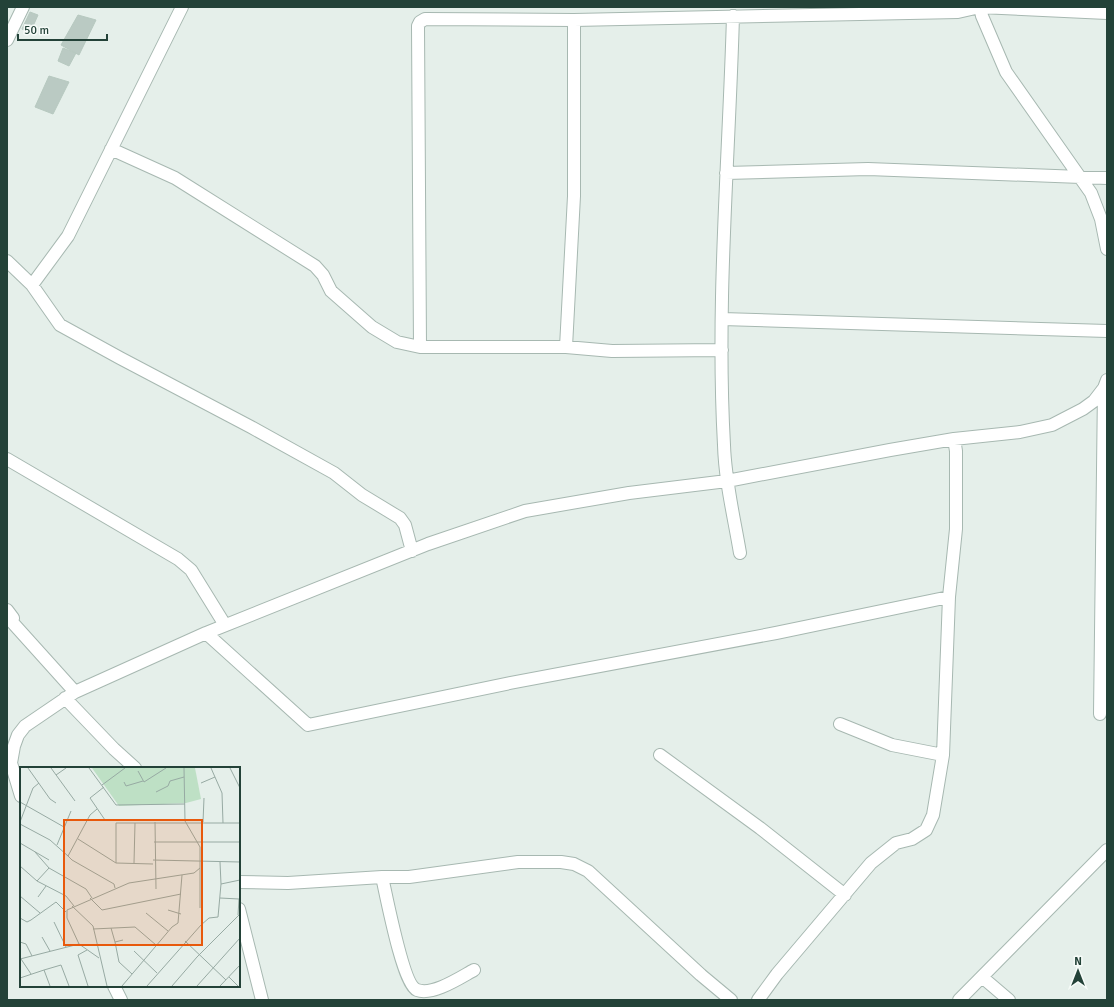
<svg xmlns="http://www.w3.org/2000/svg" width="1114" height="1007" font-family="Signika,sans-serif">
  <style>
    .building { fill: #bacac3; stroke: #b7c9c0 }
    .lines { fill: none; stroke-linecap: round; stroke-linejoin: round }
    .minor-casing { stroke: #a7b8b1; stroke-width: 14 }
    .minor { stroke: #fff; stroke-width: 12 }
    .inset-road { fill: none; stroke: #97aaa3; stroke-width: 1 }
    .view { fill: #e8590c; fill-opacity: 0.15; stroke: #e8590c; stroke-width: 2 }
    .inset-edge { fill: none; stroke: #234238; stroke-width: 2 }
  </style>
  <rect width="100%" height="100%" fill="#e5efea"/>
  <path class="building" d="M30,12L38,15L30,33L22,29Z
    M78,15L96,20L79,55L61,45Z
    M63,48L76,53L69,66L58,61Z
    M49,76L69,82L53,114L35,107Z"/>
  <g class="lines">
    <g class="minor-casing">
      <path id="minor" d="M182,7L68,236L32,285L60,325L120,358L251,427L334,473L362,495L400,518L405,525L412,551
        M980,7L982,16L1006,72L1091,193L1101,219L1107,249
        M733,16C729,159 716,303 724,445C725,481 734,517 740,553
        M7,40L23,7
        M111,149L175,178L315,266L323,275L331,291L372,327L397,342L420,347
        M726,173L868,169L1107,178
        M7,261L32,285
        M722,319L1107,331
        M566,347L574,196V20
        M722,350L612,351L566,347H420L418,26L420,22L425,19L574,20L958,12L980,7L1107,13
        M7,459L178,559L191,570L225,625
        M7,610L13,618L12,622L75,692
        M206,633L308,725L510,683L776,633L949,597
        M65,698L114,749L135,768
        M1100,714L1104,388
        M840,724L892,745L943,755
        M660,755L760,828L845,895
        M21,796L11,763L14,746L18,735L25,726L75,692L206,633L428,544L525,511L629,493L727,481L890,450L954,439L1020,432L1052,425L1083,409L1094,401L1104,388L1107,380
        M382,877C386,894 403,985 417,990C433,996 461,977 474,970
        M239,882L288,883L382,877H409L518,862H561L574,864L588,871L701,975L731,1000
        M239,909L262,1000
        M982,977L1009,1000
        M114,986L121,1000
        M758,1000L777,974L871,863L896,843L912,839L926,830L933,815L943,755L949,597L956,529V451L954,439
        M959,1000L1107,850"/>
    </g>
    <use href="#minor" class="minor"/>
  </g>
  <g transform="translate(20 767)">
    <rect width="220" height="220" fill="#e5efea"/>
    <path d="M72,1H175L181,32L166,36L99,39Z" fill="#bee0c5"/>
    <path class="inset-road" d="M8,1L30,32L36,36M31,1L55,34M69,1L96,38L165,37M210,1L220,21M118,4L124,15L146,1M36,8L46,1M104,15L106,19L123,14M181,16L195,10M82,18L105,1M84,20L70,31L85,53M136,25L148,19L150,14L164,10M0,35L44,60M77,42L70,48L48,89L52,93L94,117L95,121M0,55L13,21L19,16M135,55L136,122M183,55L184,31M203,56H220M0,57L30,73L48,89M58,72L96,96M134,75H220M0,76L29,93M37,78L51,44M15,85L29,101L17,114M133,93L220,95M200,95L201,117M114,96L115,56M133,97L96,96V56H203L202,26L191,1M0,99L17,114L46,129L54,139M29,101L66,122L72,131M0,129L20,146M18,130L26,119M70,131L82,143L161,127M200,131L219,132M52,139L73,159L87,219M180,141V101M148,143L161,147M126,146L148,164M218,148L219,132M0,151L7,155L11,153L36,135L46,145M34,155L46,180M91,161L95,175L103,173M73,162L115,160L136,178M22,170L30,184M165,174L206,213M0,175L6,177L12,189M95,175L99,195L112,207M67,183L58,188L68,219M114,184L137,206M79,191L59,177L47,151V143L109,116L174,106L180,101V80L165,54L164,1M0,192L59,177M1,192L11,207M24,203L41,198L49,219M209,210L218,219M0,211L24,203L30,219M102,219L152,160L158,156L162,108M127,219L181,158L189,151L198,150L201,117L220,113M152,219L177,190L220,147M177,219L220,171M200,219L220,198"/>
    <path class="view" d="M44,53H182V178H44Z"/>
    <rect width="220" height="220" class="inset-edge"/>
  </g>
  <rect width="1114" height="1007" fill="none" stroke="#234238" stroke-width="16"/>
  <g transform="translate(1078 971)" stroke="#f6fbf8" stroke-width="3" paint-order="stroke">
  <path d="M0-3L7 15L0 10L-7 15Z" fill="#234238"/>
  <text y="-6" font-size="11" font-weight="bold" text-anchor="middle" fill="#234238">N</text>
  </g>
  <path d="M18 34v6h89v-6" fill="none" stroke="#234238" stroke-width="2"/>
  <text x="24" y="34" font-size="12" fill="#234238" stroke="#f6fbf8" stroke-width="3" paint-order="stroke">50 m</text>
</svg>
